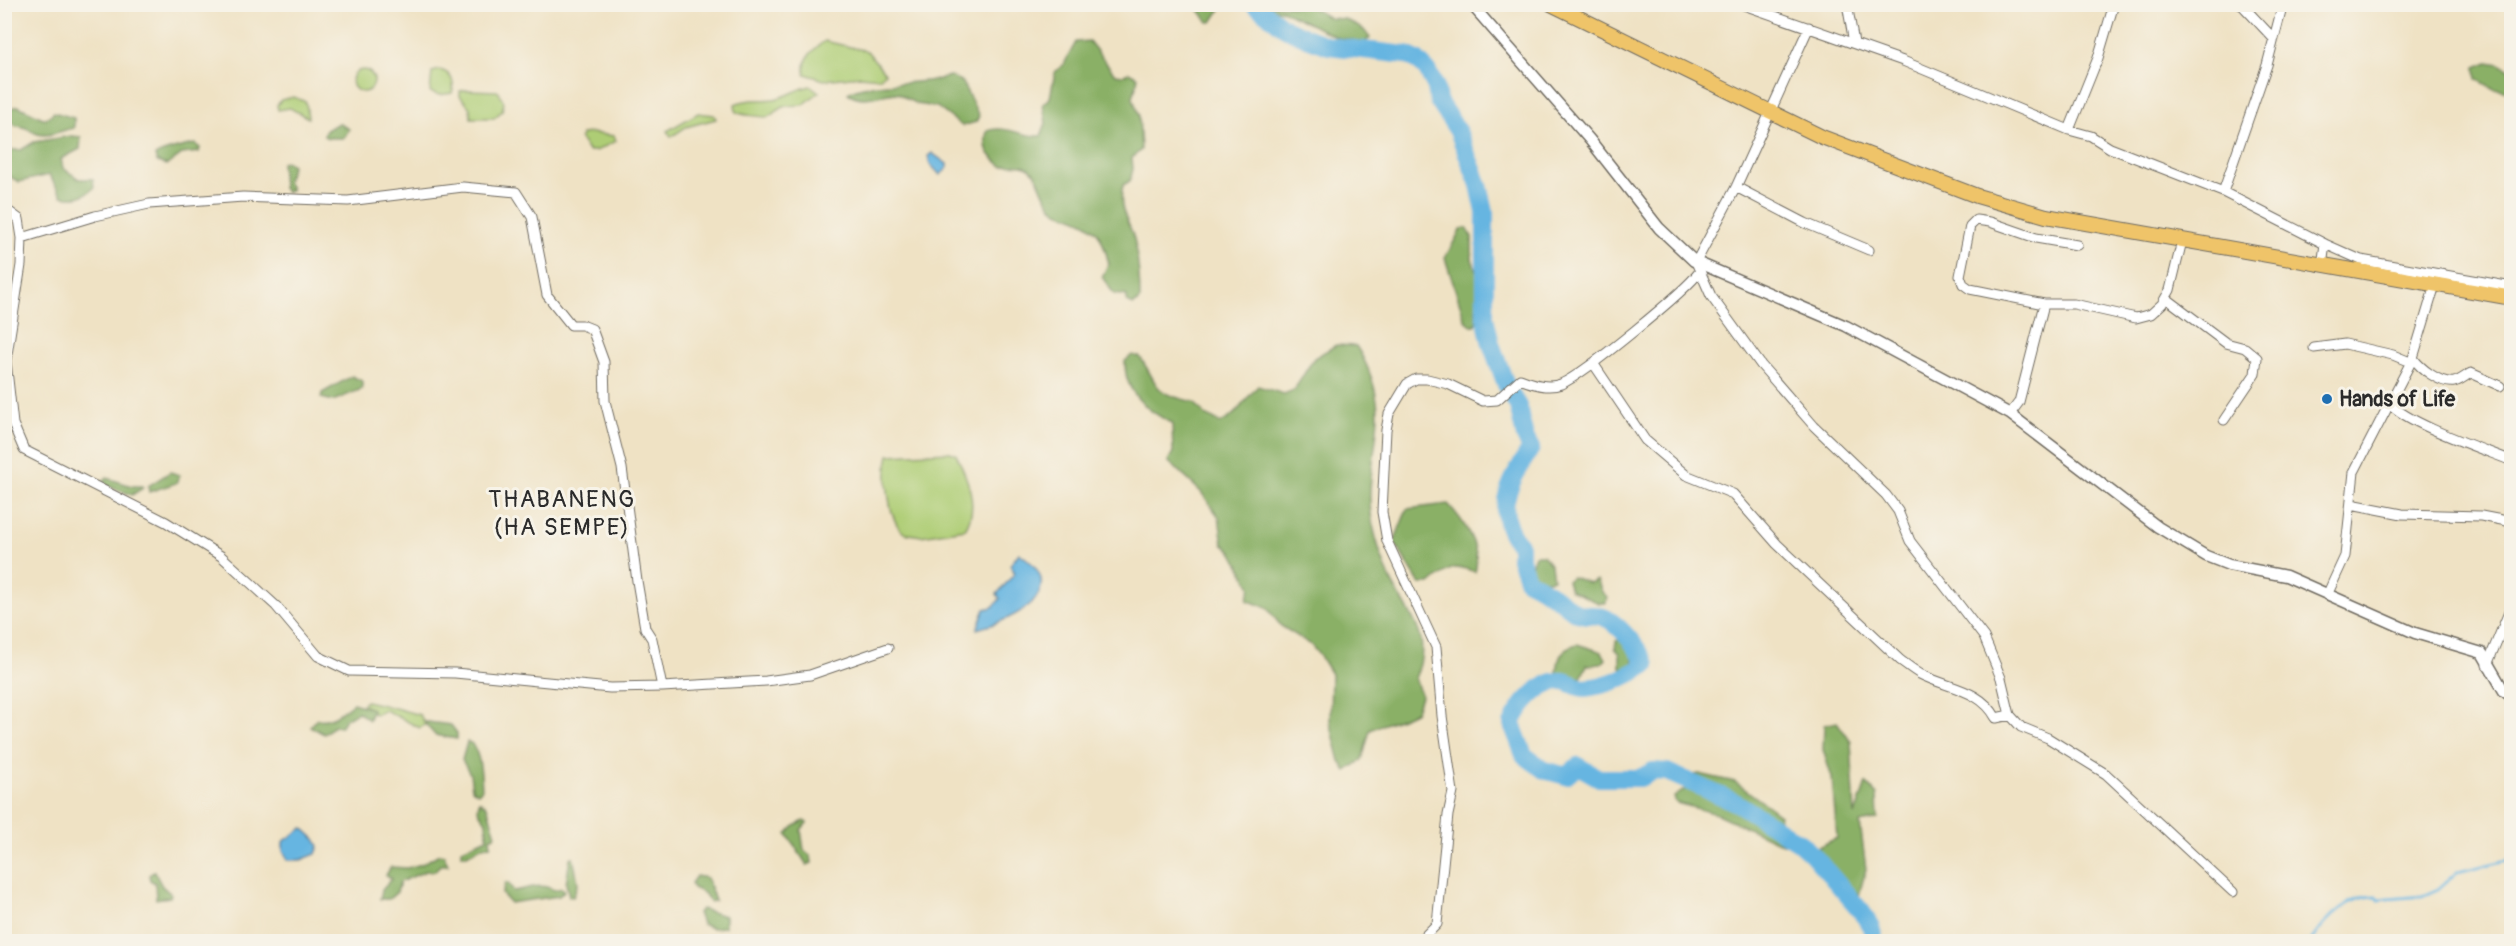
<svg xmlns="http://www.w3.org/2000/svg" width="2516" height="946" font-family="Pangolin,sans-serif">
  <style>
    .green { fill: #aecd74; stroke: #6c7c50; stroke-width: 1.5 }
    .forest { fill: #8ab066; stroke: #5a6e48; stroke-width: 1.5 }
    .water { fill: #66b5e1; stroke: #487086; stroke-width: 1.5 }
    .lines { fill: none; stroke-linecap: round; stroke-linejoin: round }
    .stream { stroke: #66b5e1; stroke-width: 3 }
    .river { stroke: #66b5e1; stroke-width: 18 }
    .minor-casing { stroke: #706b61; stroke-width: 11 }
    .tertiary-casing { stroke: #706b61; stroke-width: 13 }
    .primary-casing { stroke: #706b61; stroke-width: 16 }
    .minor { stroke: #fff; stroke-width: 9 }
    .tertiary { stroke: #fff; stroke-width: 10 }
    .primary { stroke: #efc469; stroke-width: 14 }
    .poi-dot { fill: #1f6fb2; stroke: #f7f3e8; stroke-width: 2 }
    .labels { text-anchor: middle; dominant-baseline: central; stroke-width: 6; stroke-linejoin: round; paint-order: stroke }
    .poi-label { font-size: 21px; font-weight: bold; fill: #2b2b2b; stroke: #f7f3e8; text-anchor: start }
    .quarter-label { font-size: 24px; letter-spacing: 1.5px; fill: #2b2b2b; stroke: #f7f3e8 }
  </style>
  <rect width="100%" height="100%" fill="#f7f3e8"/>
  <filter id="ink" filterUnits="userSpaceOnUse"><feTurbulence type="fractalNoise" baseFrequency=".0167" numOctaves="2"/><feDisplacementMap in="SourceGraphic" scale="12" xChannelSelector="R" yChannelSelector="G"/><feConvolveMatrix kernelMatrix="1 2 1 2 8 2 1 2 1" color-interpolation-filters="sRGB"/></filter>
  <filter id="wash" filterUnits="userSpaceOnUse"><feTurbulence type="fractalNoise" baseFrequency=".008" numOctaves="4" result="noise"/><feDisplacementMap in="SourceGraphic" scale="24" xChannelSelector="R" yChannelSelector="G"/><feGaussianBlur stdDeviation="1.35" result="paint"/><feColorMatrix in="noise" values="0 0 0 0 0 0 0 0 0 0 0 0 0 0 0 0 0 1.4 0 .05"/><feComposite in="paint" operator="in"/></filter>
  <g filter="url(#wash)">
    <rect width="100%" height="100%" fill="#efe2c4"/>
    <path class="green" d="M825,41L867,51L885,73L880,78L860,76L824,80L805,74C803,58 813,49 825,41Z
      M439,70C450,72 456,81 452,93L439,95L430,92L432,72Z
      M352 81a11 11 0 1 1 22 0a11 11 0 1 1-22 0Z
      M811,86L819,92L803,105L785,106L768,117C762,117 741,115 736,112L735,104C747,98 762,101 774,99C788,97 798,88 811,86Z
      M467,90L498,91L504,102L502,111L494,118H471L470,108L460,96V91Z
      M294,97L306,102L308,118L290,108L278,110L277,105L281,100Z
      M698,113L714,115L716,119L686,127L671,137L667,131Z
      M591,133L614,136L616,141L596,151H588L580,139L582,134Z
      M950,452L956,454C967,477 980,506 965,529L921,536L904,533C888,521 884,474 889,455Z
      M366,701C385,705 402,710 420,715L424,722H428L420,728L385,710L377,714L370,713L372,709L362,705Z"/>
    <path class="forest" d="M1224,4L1212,22H1208L1195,5Z
      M1270,5L1311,7L1329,18L1345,19L1364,30L1370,38L1365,42L1338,38L1282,10L1274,9Z
      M1089,41L1115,74L1124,75L1129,72L1138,77L1133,98L1139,116L1141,150L1132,158L1133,169L1130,181L1123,185C1117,214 1130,219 1135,243C1138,261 1140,281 1140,299L1134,305L1127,302V296L1114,294L1102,277L1109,264C1102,237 1100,227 1072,217C1067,214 1059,214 1055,210C1033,189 1046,157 1002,166C988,155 983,149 987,131C1006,124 1021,137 1041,136L1046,123L1043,105L1050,98L1055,72L1064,64L1076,42Z
      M2488,62L2500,64L2511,71V92L2494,89L2477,79L2476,67Z
      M949,76L961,81C968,93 973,104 979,116L976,122L962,126L937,107L916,104L898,93C880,93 865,104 848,93C863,80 927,86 949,76Z
      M18,106L45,119L54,112L74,118V128C64,129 53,136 44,135C32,135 30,126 16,126L7,119L8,109Z
      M338,123L349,129L344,138H328L324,136L325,131Z
      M71,136L81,137L80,149L61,159L63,168L79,179H93L94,188C83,197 76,199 62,196L49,175L19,182L5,174L6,150H21L34,142Z
      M195,144L200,148L199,152L182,154L167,165L157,162L155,156C162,151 185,146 195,144Z
      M286,161L292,165L287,181L291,190L286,192L283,188L281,163Z
      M1467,228L1472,237V259L1481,283L1476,310L1477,322L1473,326L1465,320L1445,258L1461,229Z
      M1336,345L1356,346C1368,364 1377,389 1378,411C1378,448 1365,484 1372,521C1376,540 1382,561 1390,578C1407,614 1435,635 1415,678L1421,696L1416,711C1401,720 1386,722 1370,730L1362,760L1346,771L1340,761L1330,722L1331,674L1320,656L1310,644L1281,626L1267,608L1247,600L1251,587L1233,553L1223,544L1219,517L1201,492L1168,461L1173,452L1172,423C1145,410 1124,392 1125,361L1132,355L1140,357C1161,389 1152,393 1194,402L1205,415L1221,423C1238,415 1245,399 1258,386L1284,394L1294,390L1314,358Z
      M352,376L362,381V389L333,401L321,398L322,393Z
      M170,472L180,475L176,483L149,492L148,486Z
      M107,478L132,486H142L143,488L132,495L107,486L103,480Z
      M1448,504C1464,521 1482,548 1475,572C1454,563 1446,570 1430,584H1420L1394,542L1407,509Z
      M1535,555H1543L1551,565L1553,579L1540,581L1532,577L1530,568Z
      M1572,577L1590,583L1597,580L1602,592L1607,597L1606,603H1599L1570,590L1567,581Z
      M1623,639L1633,655L1634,668L1629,671L1620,667V654L1615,648L1616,641Z
      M1577,644L1602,652L1606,659L1601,664L1587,665L1581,678L1557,674C1558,658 1560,649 1577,644Z
      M353,703L372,709L369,720L358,712L345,719L340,727L334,726L324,734L310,726L317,719C332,722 342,711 353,703Z
      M428,722L451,725L457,733V739L435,735L425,724Z
      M1837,722L1851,742L1855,815L1866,783L1877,795L1878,819L1860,823L1866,869L1858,899L1826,867L1818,847L1837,838L1832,778L1823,750L1824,725Z
      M467,742L471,743C481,754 481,775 482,789L478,793L472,789L470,774L462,760Z
      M1699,774L1735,782L1780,815L1778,821H1773L1768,826L1789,841L1786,844L1776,841L1717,814L1676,803L1674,797L1687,788L1690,776Z
      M479,801L487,806L496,835L490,838L491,845L481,847L467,855H462V849L487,838L486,822L478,810Z
      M804,821L807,823L801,830L804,850L811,856L812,863L807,865L787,834L793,827Z
      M439,854L444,855L448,865H440L435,871H426L400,882L397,892L389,899H380L382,890L392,879L386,875L391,867L407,868L422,864Z
      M573,857L578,883L573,897L569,896L566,884L570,858Z
      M154,871L162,886L171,894L170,897L156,899L155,883L150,880L149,875Z
      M696,876L707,878L715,901L710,902L704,893L693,888L691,883Z
      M505,883H508L514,891C527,889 542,882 554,890L562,888L564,891L559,896L510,903L502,894Z
      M701,909L725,916V927L711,928L702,924L698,913Z"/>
    <path class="water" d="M932,153L947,164V169L940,175L930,164L928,156Z
      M1019,553C1074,590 1015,620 977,629L985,609L993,607L1000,599L997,594L1015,573L1010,565Z
      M303,828L315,839L319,846L316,854L301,860H288L283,851V842Z"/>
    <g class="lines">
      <path class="stream" d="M2310,942C2325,920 2347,895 2376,896L2378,900L2422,896L2438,889L2457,872L2512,859"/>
      <path class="river" d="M1254,4L1285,28L1307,38L1329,46L1406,55L1417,60L1427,70L1436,87L1438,101L1458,131L1479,185L1485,212V317L1491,344L1508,390L1518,406L1525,437L1531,448C1510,483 1491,510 1520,546V559L1528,581C1546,589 1559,600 1575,612C1584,617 1594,613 1603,617C1618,622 1641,651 1646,665C1627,677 1607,686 1585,688C1577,688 1571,682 1563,681C1541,679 1519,706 1512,724L1524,755L1544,770L1566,776L1578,766L1599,778H1640L1653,771L1667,772L1737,803L1800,843L1812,854L1862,912L1871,927L1875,942"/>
    </g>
  </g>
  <g filter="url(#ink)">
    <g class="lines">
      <g class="minor-casing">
        <path id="minor" d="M1741,4L1903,61L2069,130L2091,136L2110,148L2223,192L2325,244L2322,266
          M1847,4L1854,43
          M2241,4L2274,39
          M1809,27L1736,187L1696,262L1711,296L1761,365L1814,426L1886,495L1898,511L1910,541L1984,637L2001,678L2010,715L2021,727L2048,738L2106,774L2233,892
          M2069,130L2098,58L2114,4
          M1736,187L1805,223L1869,250
          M2223,192L2267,65L2283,4
          M4,208L19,219L22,238L21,265L6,361L13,424L24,450L166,522L221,556L276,606L318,656L349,671L455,673L610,688L662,687L766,681L810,675L888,648
          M22,238L95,216L149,204L243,197L348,201L463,187L516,192L532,217L547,295L571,325H582L592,329L604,362L605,401L622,468L637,581L645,628L652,639L662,687
          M2325,244L2361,260L2512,287
          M2077,245L2036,238L1990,222L1976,220L1970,226L1960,276L1963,284L1970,289L2044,304H2074L2136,318L2151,314L2162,304L2170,290L2182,241
          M2166,298L2226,343L2245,348L2257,358L2255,374L2224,420
          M2314,348L2345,344L2393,355L2410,362
          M2413,358C2420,368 2440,384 2454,382C2460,381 2465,376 2471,373L2500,386
          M1593,363L1645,440L1686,475L1733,494L1777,544L1900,660C1907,665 1913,670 1920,674C1947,688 1981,689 1996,718L2010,715
          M2391,404C2406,423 2485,450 2512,461
          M2010,414L2019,402L2044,304
          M2351,504L2402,514L2481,516L2512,522
          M2328,593L2345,556L2354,472L2413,358L2435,285
          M2487,665L2512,605
          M1419,942L1437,924L1448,815L1453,792L1442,716L1436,647L1387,541L1382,512L1386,430L1389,414L1407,384L1416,379H1427L1448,384L1483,401L1497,400L1520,379C1533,384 1548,389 1561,384C1584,374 1686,291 1700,271"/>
      </g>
      <g class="tertiary-casing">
        <path id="tertiary" d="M1471,4L1590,140L1659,228L1694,261L1846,326L2010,414L2158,527L2206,556L2229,565L2286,576L2415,633L2482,653L2504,691L2512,697"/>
      </g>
      <g class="primary-casing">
        <path id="primary" d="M1551,4L1822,137L1977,196L2046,216L2512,298"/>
      </g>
      <use href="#minor" class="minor"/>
      <use href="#tertiary" class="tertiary"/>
      <use href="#primary" class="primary"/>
    </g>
  </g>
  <circle class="poi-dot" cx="2327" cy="399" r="6"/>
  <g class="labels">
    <g class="poi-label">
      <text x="2339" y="399">Hands of Life</text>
    </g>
    <g class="quarter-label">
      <text x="562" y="499">THABANENG<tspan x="562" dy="28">(HA SEMPE)</tspan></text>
    </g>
  </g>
  <rect width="2516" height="946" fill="none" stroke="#f7f3e8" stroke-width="24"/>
</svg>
